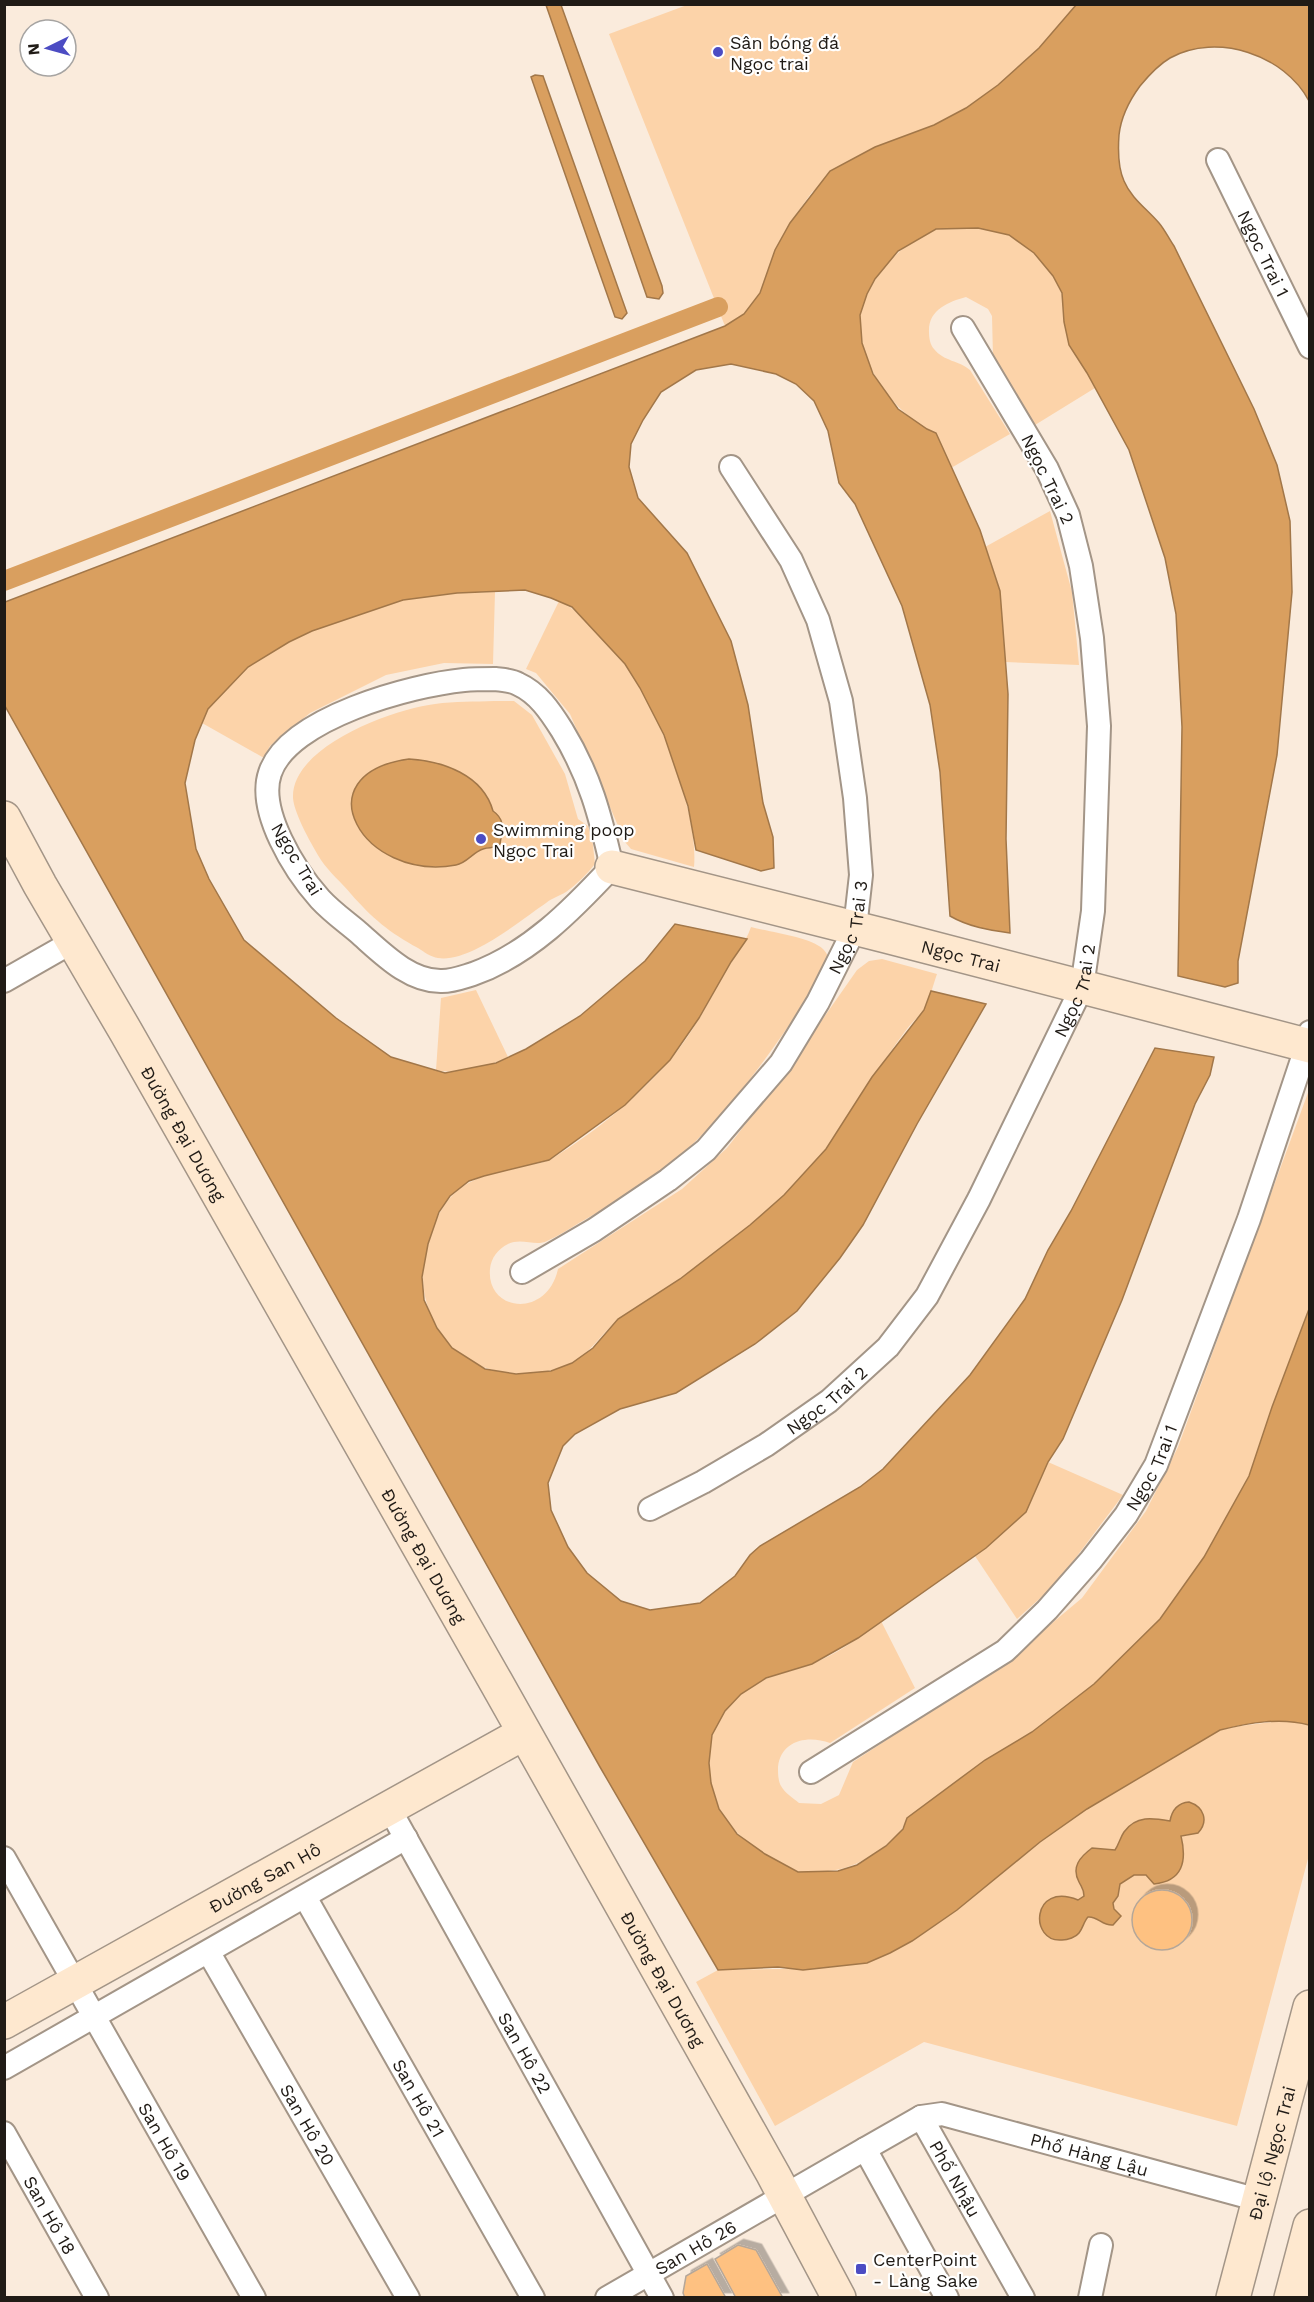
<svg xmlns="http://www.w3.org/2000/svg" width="1314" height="2302" font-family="'Work Sans',sans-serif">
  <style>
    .green { fill: #fcd3a9 }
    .water { fill: #d99f5f; stroke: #a27749; stroke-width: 1.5 }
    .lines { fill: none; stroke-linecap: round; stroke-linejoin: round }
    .canal { stroke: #d99f5f; stroke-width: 20 }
    .building { fill: #fec181; stroke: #b5a799; stroke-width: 1.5; filter: url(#shadow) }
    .street-casing { stroke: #a39587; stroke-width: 26 }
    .secondary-casing { stroke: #a39587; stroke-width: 36 }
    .street { stroke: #fff; stroke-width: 22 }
    .secondary { stroke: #fee8cf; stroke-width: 33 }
    .poi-dot { fill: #4c4cc3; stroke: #fff; stroke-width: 2 }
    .labels { text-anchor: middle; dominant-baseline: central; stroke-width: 4.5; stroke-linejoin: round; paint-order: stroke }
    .poi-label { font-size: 18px; fill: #201b16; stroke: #fff; text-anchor: start }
    .street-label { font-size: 18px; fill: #201b16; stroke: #fff }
  </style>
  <defs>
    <filter id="shadow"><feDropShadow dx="5.5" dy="-5.5" stdDeviation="0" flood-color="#0004"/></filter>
  </defs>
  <rect width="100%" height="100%" fill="#faebdc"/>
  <path class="green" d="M687,5H1076L1039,48L998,85L966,108L934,125L875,147L812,192L790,223L775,250L760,293L744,314L725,326L609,34Z
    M978,228L1010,235L1034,253L1053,276L1062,294L1064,322L1095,388L1035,425L993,357L992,316L988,309L966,297C948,302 928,310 929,332C929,337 930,345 934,349C943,361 960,361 970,370L1010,434L951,468L936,433C895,416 855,361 860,315C863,295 876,278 888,263C897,252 923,232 937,229C949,226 965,228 978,228Z
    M1050,511L1072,592L1079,665L1005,662L1000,591L985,547Z
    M495,592L493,664L444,663L386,675L310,713L270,746L264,758L202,723L208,709L248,667L289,642L312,631L403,600L457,593Z
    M559,601C575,608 585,621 597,634C606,644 617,653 625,664C658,708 699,813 694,867L631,849L625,842L570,714L536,673L526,669Z
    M494,701H514L532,715L565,774L578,819L588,826L592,837L595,864C587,874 577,884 566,892C559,896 552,898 546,903C521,920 470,963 438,958C431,957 424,952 418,948C390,933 372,918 351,894C342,883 329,872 321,860C313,847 294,814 293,798C291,746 394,709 435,704C455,701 475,702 494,701Z
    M751,927C769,932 810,937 823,949C828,954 829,959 829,966C773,1049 717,1139 630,1194C613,1204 596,1213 579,1223C569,1229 558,1236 547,1241C535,1247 522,1237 508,1244C498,1249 491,1258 490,1269C486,1312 547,1319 558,1269L682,1189L727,1148L785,1073L857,970L869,961L882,959L937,974C933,985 930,999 924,1010C920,1016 912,1022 907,1029C896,1043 885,1060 874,1075C857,1099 844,1126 826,1149C790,1197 729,1245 680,1279C661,1292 641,1303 622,1317C603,1330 593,1352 571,1363C537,1381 473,1376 449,1344C424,1312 417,1283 428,1244C443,1190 465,1179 516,1167C529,1165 542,1164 553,1158C595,1132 637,1098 669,1061C691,1036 707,1005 723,976C732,959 745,945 751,927Z
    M476,990L508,1057C491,1066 454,1075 436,1070L441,998Z
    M1309,1090V1309L1272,1407L1249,1476L1204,1557L1160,1619L1094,1684L1032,1732L985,1760L907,1818C901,1836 886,1846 870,1856C852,1868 836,1871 815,1872C809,1872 802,1873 797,1872C770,1863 733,1835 720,1810C709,1792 706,1755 712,1735C717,1720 730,1704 741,1694C763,1675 786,1674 811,1664C836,1655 860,1637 881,1621L915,1688L830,1743C808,1735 781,1740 778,1767C778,1773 778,1781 781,1786C785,1793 793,1798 799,1803L821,1804L839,1795L853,1762L1008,1660L1082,1598L1146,1511L1178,1447Z
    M1048,1462L1123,1495L1056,1584L1017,1619L975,1556L1026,1512Z
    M1281,1721H1294L1309,1725V1855L1237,2126L924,2042L775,2126L696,1982L718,1970L783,1969L867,1963L890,1953L912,1941L957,1910L1040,1842L1087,1809L1220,1730L1240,1726Z"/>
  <path class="water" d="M546,5H561L662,286L663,293L659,299L647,297Z
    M1076,5H1309V101C1285,55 1217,32 1170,58C1158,65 1149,75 1140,86C1129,101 1121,116 1119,135C1118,149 1118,168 1124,181C1131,198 1147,209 1159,223C1165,230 1169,239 1174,246L1254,409L1277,465L1290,521L1292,592L1277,755L1238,961V983L1225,987L1178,976L1182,727L1176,614L1165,558L1129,450L1087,373L1069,345L1064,322L1062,293L1053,276L1034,253L1009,235L978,228L936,229L898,251L875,279L867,294L860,315L862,343L873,374L898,409L927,429L936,433L980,530L1000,591L1008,694L1006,839L1010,933C989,930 969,927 950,916L940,772L930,705L902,606L855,504L839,483L828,431L814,401L796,384L776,374L731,364L696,370L661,392L643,420L631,444L629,467L638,498L687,553L731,641L748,705L763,803L773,837L774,868L761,871L696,850L688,806L664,735L640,688L625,664L572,607L551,598L525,590L457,593L403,600L312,631L289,642L248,667L208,709L195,740L185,783L196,849L209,879L244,940L336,1018L391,1057L445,1073L496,1063L526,1049L580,1016L645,961L675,924L747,939L731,962L699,1018L670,1060L625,1105L549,1160L484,1176L469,1181L450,1196L439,1212L428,1244L422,1277L424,1300L437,1328L452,1348L485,1369L516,1374L551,1371L572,1363L593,1348L618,1319L680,1279L750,1225L784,1195L826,1149L872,1077L924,1010L931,991L986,1004L917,1124L863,1225L840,1258L797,1311L755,1344L676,1393L620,1409L575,1434L563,1446L548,1483L551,1510L568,1547L587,1573L621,1601L650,1610L700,1603L735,1576L750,1555L760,1546L860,1487L883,1469L970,1375L1025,1299L1048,1250L1071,1211L1155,1048L1214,1057L1210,1075L1195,1104L1122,1300L1063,1439L1048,1462L1026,1512L986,1548L858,1638L812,1664L766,1678L741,1694L725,1711L712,1735L709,1763L711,1783L719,1809L737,1834L765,1854L798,1872L838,1871L857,1865L886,1846L903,1829L907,1818L985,1760L1032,1732L1094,1684L1160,1619L1204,1557L1249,1476L1272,1407L1309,1309V1725C1280,1717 1249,1723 1220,1730L1087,1809L1040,1842L957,1910L912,1941L890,1953L867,1963L803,1970L778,1967L718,1970L600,1767L5,706V602L725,326L744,314L760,293L775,250L790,223L830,171L875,147L934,125L966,108L998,85L1039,48Z
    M535,75L543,76L627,313L622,319L615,317L531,77Z
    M409,759C443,761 483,775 493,811C506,820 502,830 500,844C492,850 491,846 483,849C473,852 467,863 456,865C362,882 301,774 409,759Z
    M1189,1802C1204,1807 1209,1821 1198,1833L1181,1836C1187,1861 1183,1881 1154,1884L1146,1875H1134L1120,1884L1118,1896L1113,1903L1114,1909L1121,1916L1113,1925C1102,1926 1098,1916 1088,1917C1084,1921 1083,1928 1079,1933C1076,1937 1068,1940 1062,1940C1029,1943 1031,1881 1078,1900L1084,1896C1084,1889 1082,1888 1079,1882C1071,1867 1080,1857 1092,1848L1115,1850C1119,1844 1120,1838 1124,1832C1136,1815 1153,1818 1170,1821C1172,1810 1177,1803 1189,1802Z"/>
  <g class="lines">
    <path class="canal" d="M4,581L718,307"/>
  </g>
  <path class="building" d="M1132 1920a30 30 0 1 1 60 0a30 30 0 1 1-60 0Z
    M738,2245L756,2250L783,2298H736L715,2259Z
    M707,2264L726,2298H685L683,2293L686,2276Z"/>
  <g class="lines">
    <g class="street-casing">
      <g id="street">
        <path id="s1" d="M1218,160L1310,347"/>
        <path d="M495,679C503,680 511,680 518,684C538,693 550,711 562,730C590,776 600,815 612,867C572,910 529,954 473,974C463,977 453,981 442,981C409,982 381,952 358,932C345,921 332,912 320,899C295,871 257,811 270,773C288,718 412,685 464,680C474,679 485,679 495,679Z"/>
        <path d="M4,981L74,941"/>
        <path id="s2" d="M522,1272L594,1230L668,1180L706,1150L781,1063L818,1002L855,928L861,875L855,798L841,701L818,620L791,560L731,467"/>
        <path id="s3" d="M650,1509L703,1482L766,1445L829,1401L888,1347L927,1296L979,1199L1082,987L1093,911L1099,726L1092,638L1081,566L1068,515L1047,469L963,328"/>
        <path id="s4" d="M811,1772L1005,1651L1047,1610L1091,1560L1126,1515L1156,1465L1249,1219L1307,1045L1310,1032"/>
        <path id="s5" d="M389,1808L662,2298"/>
        <path id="s6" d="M4,1858L254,2298"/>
        <path id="s7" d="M305,1897L533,2298"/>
        <path id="s8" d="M209,1953L408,2298"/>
        <path d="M4,2068L406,1838"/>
        <path id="s9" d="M921,2117L942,2114L1259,2200"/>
        <path id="s10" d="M4,2133L97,2298"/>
        <path id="s11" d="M865,2149L921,2117L1023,2298"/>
        <path id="s12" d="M607,2298L865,2149L947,2298"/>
        <path d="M1090,2298L1101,2245"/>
      </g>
    </g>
    <g class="secondary-casing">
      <g id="secondary">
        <path id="s13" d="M4,818L40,885L126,1032L496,1682L773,2174L839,2298"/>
        <path id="s14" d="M612,867L886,936L1310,1046"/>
        <path id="s15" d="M4,2022L524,1733"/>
        <path id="s16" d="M1233,2298L1310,2007"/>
        <path d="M1291,2298L1310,2226"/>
      </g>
    </g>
    <use href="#street" class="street"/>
    <use href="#secondary" class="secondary"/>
  </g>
  <g class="poi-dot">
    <circle cx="718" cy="52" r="6"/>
    <circle cx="481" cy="839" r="6"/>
    <rect x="855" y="2263" width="12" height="12" rx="3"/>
  </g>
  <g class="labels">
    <g class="poi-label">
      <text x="730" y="42">Sân bóng đá<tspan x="730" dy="21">Ngọc trai</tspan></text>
      <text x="493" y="829">Swimming poop<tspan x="493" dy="21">Ngọc Trai</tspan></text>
      <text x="873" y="2259">CenterPoint<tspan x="873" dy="21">- Làng Sake</tspan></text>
    </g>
    <g class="street-label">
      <text stroke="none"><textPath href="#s1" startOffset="104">Ngọc Trai 1</textPath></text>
      <text transform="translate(1048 479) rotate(64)">Ngọc Trai 2</text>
      <text transform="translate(297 859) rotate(59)">Ngọc Trai</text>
      <text stroke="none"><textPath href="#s2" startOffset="489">Ngọc Trai 3</textPath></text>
      <text stroke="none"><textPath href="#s14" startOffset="360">Ngọc Trai</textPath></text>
      <text stroke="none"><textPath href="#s3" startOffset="694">Ngọc Trai 2</textPath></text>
      <text stroke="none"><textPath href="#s13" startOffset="363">Đường Đại Dương</textPath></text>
      <text stroke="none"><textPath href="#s3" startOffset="208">Ngọc Trai 2</textPath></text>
      <text stroke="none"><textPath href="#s4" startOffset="465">Ngọc Trai 1</textPath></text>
      <text stroke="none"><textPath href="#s13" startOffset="849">Đường Đại Dương</textPath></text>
      <text stroke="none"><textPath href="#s15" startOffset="298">Đường San Hô</textPath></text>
      <text stroke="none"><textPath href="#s13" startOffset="1335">Đường Đại Dương</textPath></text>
      <text stroke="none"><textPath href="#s5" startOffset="280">San Hô 22</textPath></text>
      <text stroke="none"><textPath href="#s7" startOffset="231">San Hô 21</textPath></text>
      <text stroke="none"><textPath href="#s8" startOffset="198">San Hô 20</textPath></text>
      <text stroke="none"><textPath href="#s6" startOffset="326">San Hô 19</textPath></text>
      <text stroke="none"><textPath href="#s16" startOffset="150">Đại lộ Ngọc Trai</textPath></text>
      <text stroke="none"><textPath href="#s9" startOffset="174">Phố Hàng Lậu</textPath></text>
      <text stroke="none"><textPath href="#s11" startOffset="135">Phố Nhậu</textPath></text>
      <text stroke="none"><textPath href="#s10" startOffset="94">San Hô 18</textPath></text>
      <text stroke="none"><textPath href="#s12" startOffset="102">San Hô 26</textPath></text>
    </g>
  </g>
  <rect width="1314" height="2302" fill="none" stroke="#201b16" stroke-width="12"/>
  <g transform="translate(48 48) rotate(265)"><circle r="28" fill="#ffffff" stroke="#a6a4a2" stroke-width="1.5"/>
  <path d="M0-4.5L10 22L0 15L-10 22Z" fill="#4c4cc3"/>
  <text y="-9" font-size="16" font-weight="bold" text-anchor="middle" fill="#201b16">N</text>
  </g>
</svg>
